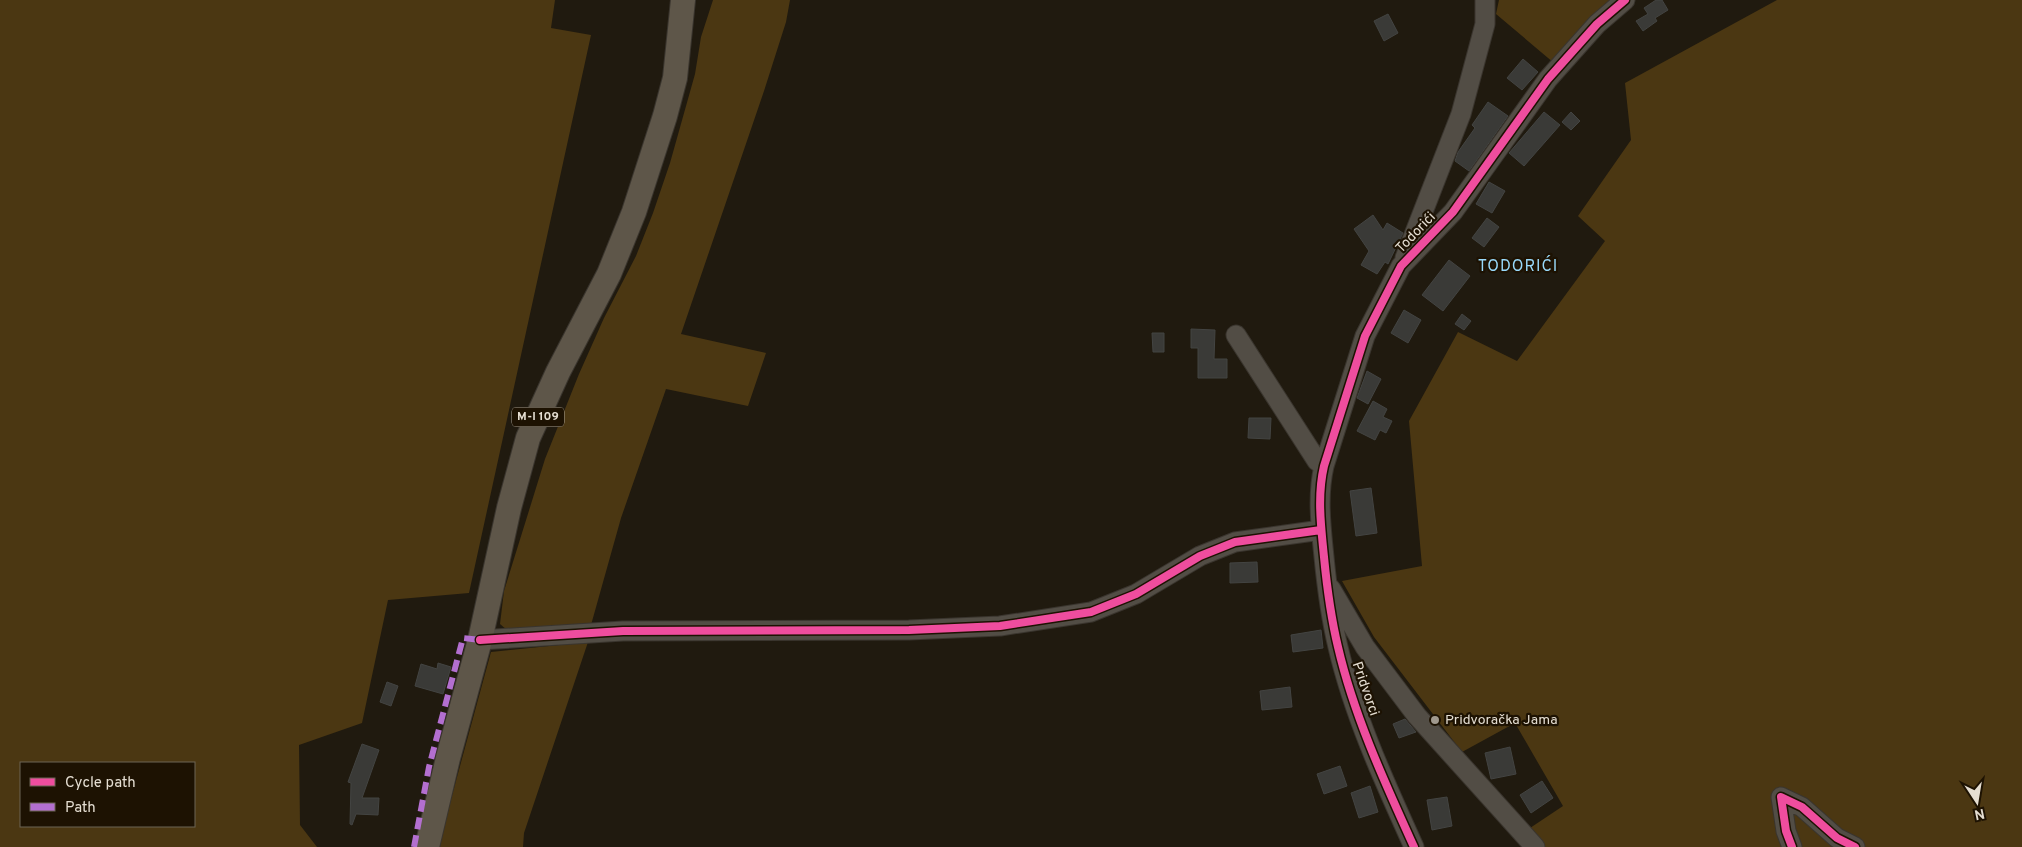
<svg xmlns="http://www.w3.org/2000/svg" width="2022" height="847" font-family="Overpass,sans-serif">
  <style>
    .green { fill: #4b3712; fill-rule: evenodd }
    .building { fill: #3a3a37; stroke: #434442 }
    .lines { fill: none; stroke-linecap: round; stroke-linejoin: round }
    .minor-casing { stroke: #3a352e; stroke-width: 21 }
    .major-casing { stroke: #3a352e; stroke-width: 26 }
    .minor { stroke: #524d45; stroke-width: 19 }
    .major { stroke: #5e5649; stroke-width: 24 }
    .quiet { stroke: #b36fd0; stroke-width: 6; stroke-dasharray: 12 6; stroke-linecap: butt }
    .cycleway-casing { stroke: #1d1202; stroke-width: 11 }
    .cycleway { stroke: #ef4d9e; stroke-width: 8 }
    .poi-dot { fill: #a0998e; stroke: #1d1202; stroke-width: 2 }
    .labels { text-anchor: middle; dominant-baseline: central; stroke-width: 4.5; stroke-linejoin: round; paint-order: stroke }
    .shield { fill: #1d1202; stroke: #a9a194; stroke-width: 1 }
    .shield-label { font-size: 12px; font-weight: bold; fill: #e5ded2 }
    .street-label { font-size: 14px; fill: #e5ded2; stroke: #1d1202 }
    .poi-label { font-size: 14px; fill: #e5ded2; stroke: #1d1202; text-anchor: start }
    .quarter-label { font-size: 16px; letter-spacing: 1px; fill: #99dafb; stroke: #1d1202 }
  </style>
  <rect width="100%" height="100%" fill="#201a0f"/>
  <path class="green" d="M0,0H555L551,28L591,35L469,593L388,600L362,723L299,745L300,825L317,847H0ZM194,763V826H21V763Z
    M713,0H790L786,22L764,91L681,334L766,353L748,406L666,389L621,518L591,625L507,630L500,624L504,591L545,459L579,374L604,318L636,256L653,213L670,163L695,74L701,37Z
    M1499,0H1613L1554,63L1496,14Z
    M1777,0H2022V847H1528L1518,836L1563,806L1515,723L1462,752L1374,637L1342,581L1422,566L1409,421L1458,332L1517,361L1605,241L1578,216L1631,140L1625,83Z
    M588,642L524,833L523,847H438L491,652Z"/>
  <path class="building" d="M1656,0H1662L1668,10L1655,18L1657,21L1643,31L1636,21L1648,14L1644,8Z
    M1388,14L1398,33L1384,41L1374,21Z
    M1523,59L1538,72L1522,90L1507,78Z
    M1488,102L1508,116L1469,171L1455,161L1458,152L1475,128L1472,125Z
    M1544,112L1560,125L1524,166L1509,153Z
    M1571,112L1580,121L1571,130L1562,122Z
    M1489,182L1505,191L1492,213L1476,204Z
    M1373,215L1383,230L1387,223L1403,233L1388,264L1385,262L1377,274L1361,265L1369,251L1354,229Z
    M1487,218L1499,227L1484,247L1472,238Z
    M1449,260L1470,276L1443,311L1422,295Z
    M1404,310L1421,320L1408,343L1391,333Z
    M1462,314L1471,321L1464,330L1455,324Z
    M1191,329L1215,330L1214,359H1227V378H1198V348H1191Z
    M1152,333H1164V352H1153Z
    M1367,371L1381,379L1368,404L1357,398Z
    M1373,401L1387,409L1383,417L1392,421L1386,433L1380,430L1375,440L1357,431Z
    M1249,418H1271L1270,439L1248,438Z
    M1371,488L1377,533L1356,536L1350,491Z
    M1257,562L1258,582L1230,583V563Z
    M1321,630L1323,648L1293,652L1291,635Z
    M438,663L451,667L443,694L415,686L421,664L437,669Z
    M387,682L398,686L391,706L380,702Z
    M1290,687L1292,707L1262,710L1260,691Z
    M1405,719L1416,732L1399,738L1393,724Z
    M362,744L379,750L362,798H379L378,815L356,814L352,825L350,824L351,783L348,782Z
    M1510,747L1516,774L1491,779L1485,753Z
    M1340,766L1347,786L1324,794L1317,774Z
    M1542,781L1553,798L1531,813L1520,795Z
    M1370,786L1378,812L1359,818L1351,793Z
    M1447,797L1452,826L1432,830L1427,800Z"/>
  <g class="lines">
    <g class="minor-casing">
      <path id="minor" d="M1405,258L1461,114L1485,24V0
        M1236,335L1317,461L1324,466
        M1331,589L1365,647L1417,716L1535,847
        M480,640L623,631L909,630L1000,626L1091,612L1136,594L1200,556L1235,542L1321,530
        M1414,847C1385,783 1354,716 1338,647C1331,618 1327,588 1324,557C1321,527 1317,496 1324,466L1365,336L1401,266L1453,212L1548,79L1597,24L1625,0
        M1792,847L1786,831L1781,797L1802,807L1837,838L1855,847"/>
    </g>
    <g class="major-casing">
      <path id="major" d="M427,847L448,758L480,640L509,508L528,438L558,372L609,274L634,212L665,116L675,78L683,0"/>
    </g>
    <use href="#minor" class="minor"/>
    <use href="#major" class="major"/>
    <path class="quiet" d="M414,847L429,767L463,638L480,640"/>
    <g class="cycleway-casing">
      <path id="cycleway" d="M480,640L623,631L909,630L1000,626L1091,612L1136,594L1200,556L1235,542L1321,530
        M1414,847C1385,783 1354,716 1338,647C1331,618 1327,588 1324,557C1321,527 1317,496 1324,466L1365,336L1401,266L1453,212L1548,79L1597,24L1625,0
        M1792,847L1786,831L1781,797L1802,807L1837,838L1855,847"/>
    </g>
    <use href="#cycleway" class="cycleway"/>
  </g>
  <circle class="poi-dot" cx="1435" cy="720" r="5"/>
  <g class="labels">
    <rect class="shield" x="512" y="407.5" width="52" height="19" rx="4"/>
    <g class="shield-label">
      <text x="538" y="417">M-I 109</text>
    </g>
    <g class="street-label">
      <text transform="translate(1416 233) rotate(-46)">Todorići</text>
      <text transform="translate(1365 689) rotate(71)">Pridvorci</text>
    </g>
    <g class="poi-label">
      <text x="1445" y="720">Pridvoračka Jama</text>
    </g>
    <g class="quarter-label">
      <text x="1518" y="267">TODORIĆI</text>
    </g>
  </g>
  <rect x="20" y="762" width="175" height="65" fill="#1d1202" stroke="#6d6455"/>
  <rect x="30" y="778" width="25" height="8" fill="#ef4d9e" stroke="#6d6455"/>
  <text x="65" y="787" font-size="15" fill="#e5ded2">Cycle path</text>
  <rect x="30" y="803" width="25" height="8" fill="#b36fd0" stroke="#6d6455"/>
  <text x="65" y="812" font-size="15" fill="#e5ded2">Path</text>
  <g transform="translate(1977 802) rotate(168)" stroke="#1d1202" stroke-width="4" paint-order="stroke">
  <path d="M0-4L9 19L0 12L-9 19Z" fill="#e5ded2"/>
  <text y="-8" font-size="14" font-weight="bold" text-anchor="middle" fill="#e5ded2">N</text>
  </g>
</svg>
